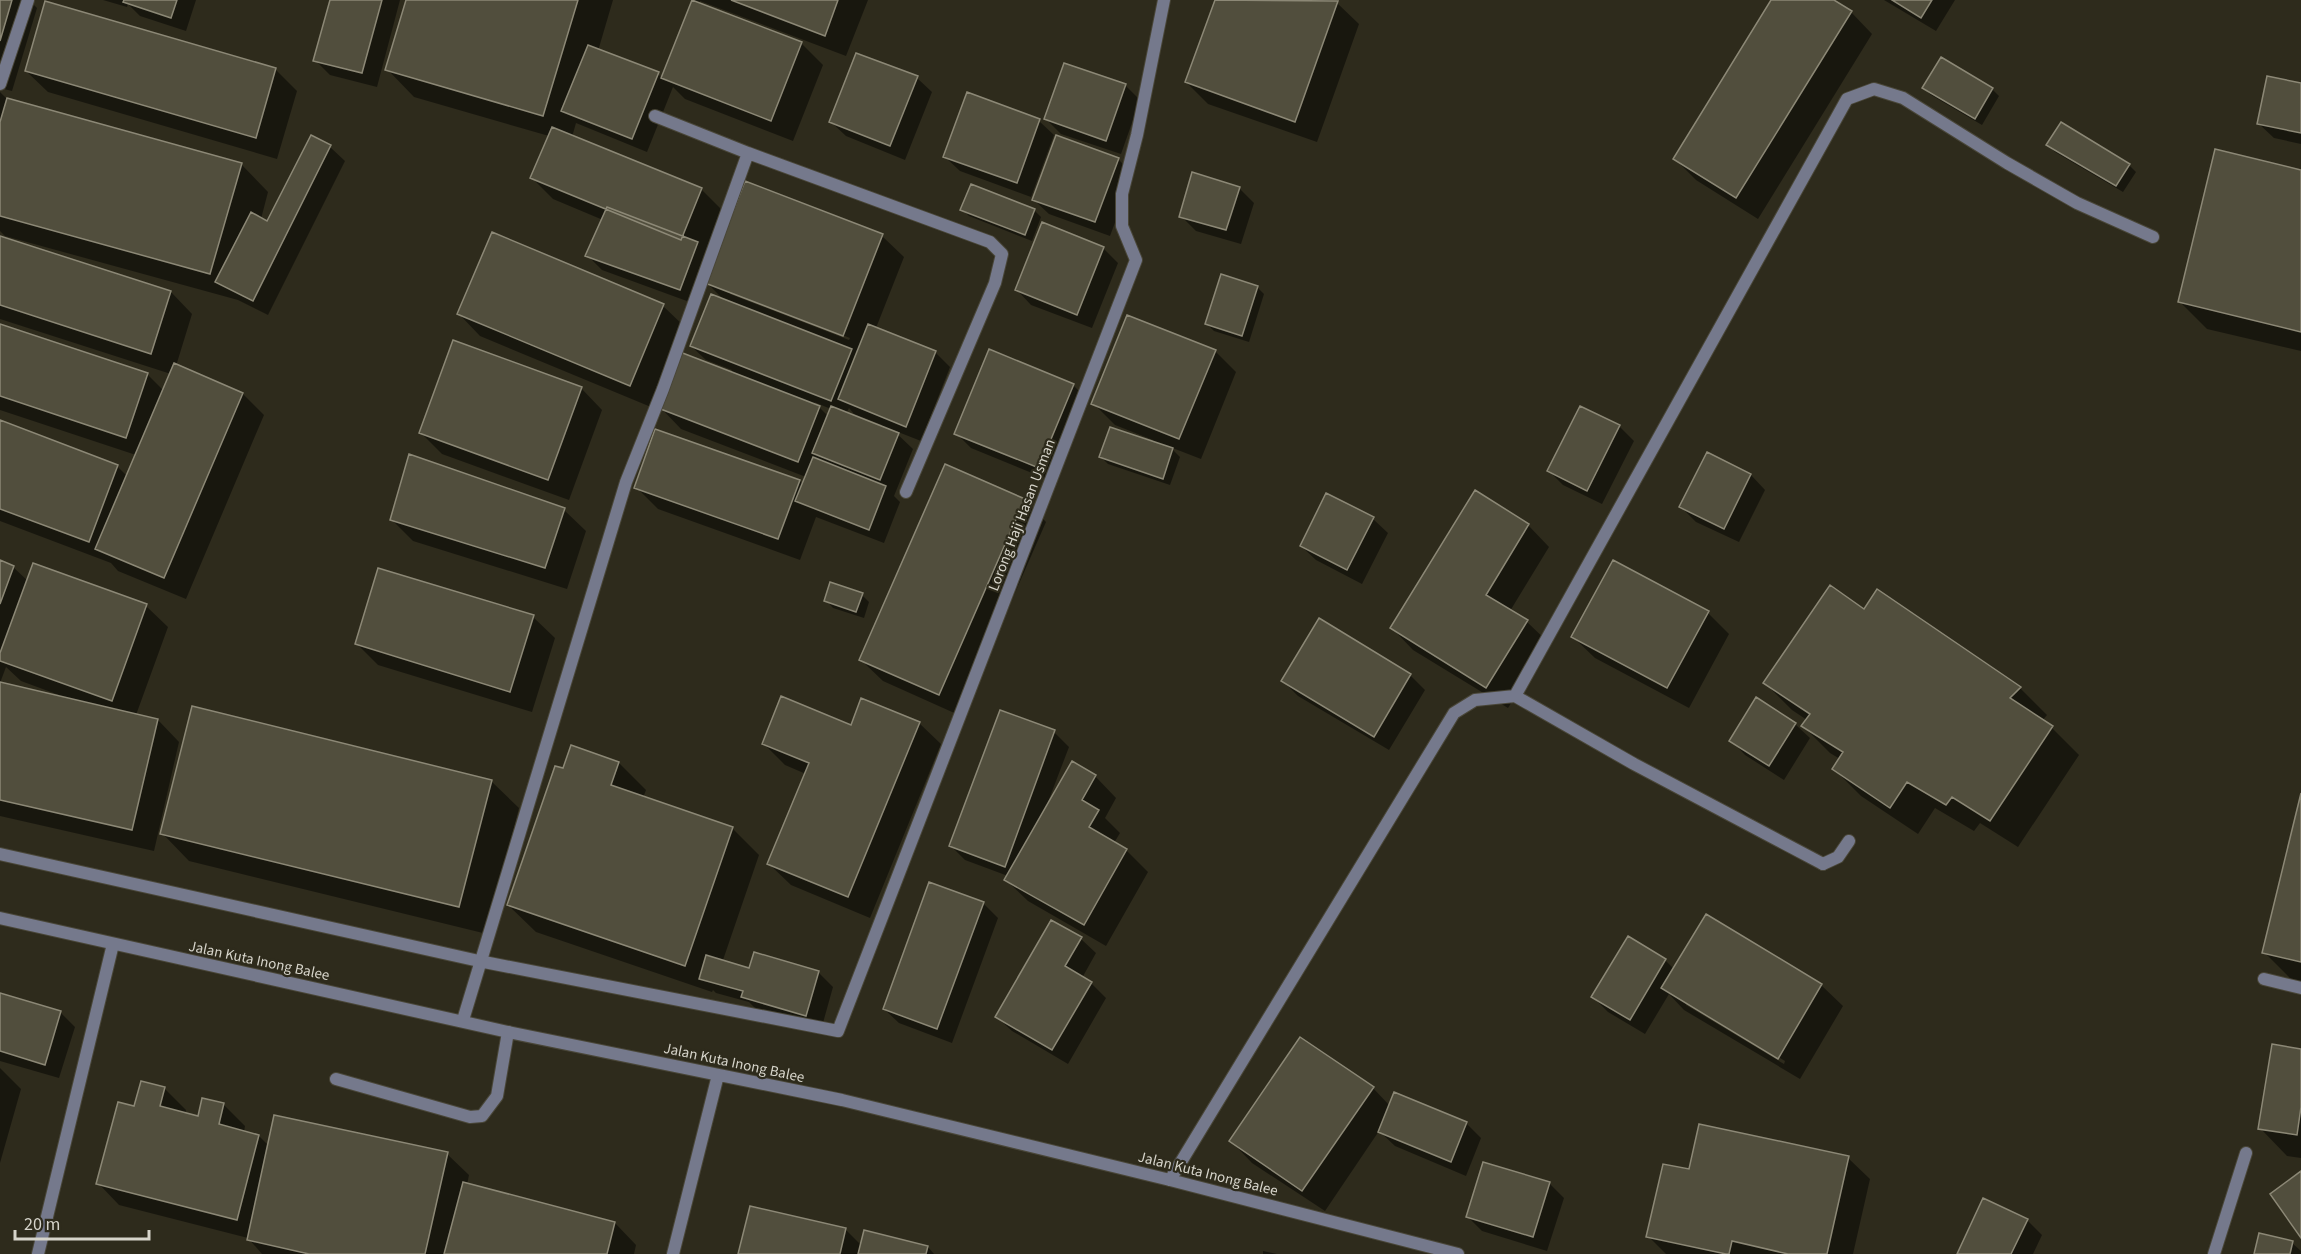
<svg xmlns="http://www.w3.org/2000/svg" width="2301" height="1254" font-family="'Source Sans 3',sans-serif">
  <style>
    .shadow { fill: #0007; fill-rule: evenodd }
    .building { fill: #514e3d; stroke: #8c8876; stroke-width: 1.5 }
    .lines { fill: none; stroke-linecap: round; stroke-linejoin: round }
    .lane-casing { stroke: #494638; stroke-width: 14 }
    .street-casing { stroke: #494638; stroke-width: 14 }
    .lane { stroke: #75798c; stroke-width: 12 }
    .street { stroke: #75798c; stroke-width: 12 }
    .labels { text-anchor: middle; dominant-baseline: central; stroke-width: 4.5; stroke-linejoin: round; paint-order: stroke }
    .street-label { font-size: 15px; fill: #d6d4ca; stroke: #2e2b1c }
  </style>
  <rect width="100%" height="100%" fill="#2e2b1c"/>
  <path class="shadow" d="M0,0H29L37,8L12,91L0,88Z
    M103,0H196L186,31L140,16L128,4L127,7Z
    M331,0H400L377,87L330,75L315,60Z
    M407,0H613L598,51L658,74L663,79L693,0H868L846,56L700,1L699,3L801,43L823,65L793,141L685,99L673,87L647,152L576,123L572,137L701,189L722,210L706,251L712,258L695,304L602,270L587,255L603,220L553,199L532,178L549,136L414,97L387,69Z
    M1216,0H1330L1337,3L1359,24L1317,142L1208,104L1186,82Z
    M1773,0H1831L1851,12L1872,34L1758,219L1696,180L1675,159Z
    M1884,0H1955L1936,31Z
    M275,69L297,91L277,159L48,92L26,71Z
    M917,78L932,92L905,160L846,136L831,122Z
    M1125,85L1140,100L1121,154L1061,134L1046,119Z
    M2301,85V144L2274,138L2259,124Z
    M1924,88L1992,89L1999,96L1982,125L1931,95Z
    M0,92L7,99L241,164L268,192L261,219L268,223L311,137L330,147L345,161L268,315L238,300L5,236L0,231Z
    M1039,121L1054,135L1031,197L960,171L945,157Z
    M2048,145L2129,165L2136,172L2123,192L2055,152Z
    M1118,159L1133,174L1110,236L1049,214L1034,200Z
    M2301,171V351L2207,329L2179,301Z
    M1239,188L1254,203L1241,244L1196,231L1181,216Z
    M962,209L1034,210L1041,217L1032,241L969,216Z
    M882,236L904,257L876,328L935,352L950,367L921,441L893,430L913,449L894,496L900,502L884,543L816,517L800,560L658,509L636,487L656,430L800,481L803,485L806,477L681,429L660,407L731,373L732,370L706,360L691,346L725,301L706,282ZM730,291L850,338L849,340L730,294ZM814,402L831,409L828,416ZM849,408L854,414L882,425L881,428L846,414Z
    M0,238L171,292L192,314L176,366L243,394L264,415L186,599L118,571L111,563L0,521V422L117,466L127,476L136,455L0,410V325L147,374L164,391L171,374L0,319Z
    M1103,248L1118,263L1092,328L1031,305L1017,290Z
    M1257,287L1264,294L1249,342L1214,331L1207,324Z
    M663,306L685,327L651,407L480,336L459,314Z
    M1215,351L1236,372L1201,459L1170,447L1180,457L1170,485L1108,464L1101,457L1152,443L1153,440L1115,425L1093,403Z
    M1073,385L1088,400L1054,482L971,448L956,433Z
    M581,388L602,410L569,500L442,454L421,433Z
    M1619,426L1634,441L1602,504L1563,485L1549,471Z
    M1708,454L1751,475L1765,490L1739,542L1696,522L1681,507Z
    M946,466L1025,500L1046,522L961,716L883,681L861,660Z
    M1327,495L1373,519L1388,533L1362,584L1316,560L1301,546Z
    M564,510L586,531L567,589L413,541L392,520Z
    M1528,525L1549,547L1510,611L1527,622L1549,643L1508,708L1413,650L1392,628Z
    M0,562L13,567L28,581L146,606L168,627L136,715L158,720L179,742L154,851L0,816V684L59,697V695L21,681L6,667L0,683Z
    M862,595L869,602L864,618L833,608L826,600Z
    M1865,611L2020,688L2047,715L2042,721L2052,728L2079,755L2018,847L1980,823L1974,831L1935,808L1918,834L1861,796L1834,769L1840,759L1830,753L1803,726L1807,720L1792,710L1765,683Z
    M1708,613L1729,634L1689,708L1595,658L1573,637Z
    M533,617L555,638L532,712L378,665L357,644Z
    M1320,621L1410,675L1425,690L1389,750L1298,696L1283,681Z
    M1001,712L1054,732L1069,747L1048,802L1095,776L1116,798L1105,818L1120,833L1114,843L1126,850L1148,872L1106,946L1028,901L1006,880L1008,876L965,860L951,846Z
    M919,723L941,744L870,918L791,885L769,864L806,774L785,765L764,744L851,727Z
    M1795,724L1810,738L1784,780L1745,755L1731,740Z
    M619,763L646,790L643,798L732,828L759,855L723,960L751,970L818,972L833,987L821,1030L758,1011L749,1002L716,993L713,990L712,992L536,932L508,905L564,770Z
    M491,781L519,808L487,934L189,861L162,833Z
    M2301,799V982L2292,980L2264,952Z
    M983,903L998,918L952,1043L899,1023L884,1009Z
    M1629,938L1665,960L1674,969L1821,985L1843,1006L1800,1079L1684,1010L1669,994L1645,1034L1608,1012L1593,997ZM1686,1002L1785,1061L1784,1064L1686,1005Z
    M1081,939L1096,953L1082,978L1091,983L1106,998L1068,1064L1012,1031L997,1017Z
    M0,995L60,1012L75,1027L59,1078L0,1061Z
    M2301,1050V1158L2287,1156L2260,1128Z
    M0,1068L21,1089L0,1163Z
    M164,1088L186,1110L185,1114L199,1118L224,1105L245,1126L244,1132L259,1136L269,1146L447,1154L469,1175L467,1185L615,1223L636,1245L634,1254H262L248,1238L119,1205L98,1183L135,1108Z
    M1373,1088L1390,1106L1466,1123L1481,1138L1466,1176L1395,1146L1379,1131L1325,1211L1252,1163L1231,1141Z
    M1848,1158L1870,1179L1853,1254H1666L1648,1236L1690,1171Z
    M1549,1183L1564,1198L1547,1251L1482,1231L1467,1216Z
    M1984,1200L2027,1220L2042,1235L2033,1254H1958Z
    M845,1229L862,1246L928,1247L934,1254H740Z
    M2292,1243L2301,1251V1254H2256Z
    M1263,1251L1277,1254H1263Z"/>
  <path class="building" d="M0,0H12L0,41Z
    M124,0H177L171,18L123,2Z
    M330,0H382L362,73L313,61Z
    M406,0H578L543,116L385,70Z
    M692,0L802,42L771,121L661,78Z
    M731,0H838L825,36Z
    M1215,0L1338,1L1295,122L1185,82Z
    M1771,0H1834L1852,11L1736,198L1673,159Z
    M1892,0H1932L1921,18Z
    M45,1L276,68L256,138L25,71Z
    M588,45L659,72L632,139L561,111Z
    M856,53L918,76L890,146L829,122Z
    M1941,57L1993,88L1975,119L1922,88Z
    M1064,63L1126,84L1106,141L1044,119Z
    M2267,76L2301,83V133L2257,124Z
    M967,92L1040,119L1017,183L943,157Z
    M7,98L242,163L210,274L0,216V122Z
    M2061,122L2130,164L2116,186L2046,145Z
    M552,127L702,188L681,240L530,178Z
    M311,135L331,145L253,301L215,282L251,212L267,221Z
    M1056,135L1119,158L1095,222L1032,200Z
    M2215,149L2301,170V332L2178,302Z
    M1192,172L1240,187L1226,230L1179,217Z
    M745,181L883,234L843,336L705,283Z
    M971,184L1035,209L1025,235L960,210Z
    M607,207L698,242L680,290L585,256Z
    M1042,222L1104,247L1077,315L1015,290Z
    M492,232L664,304L630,386L457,314Z
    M0,236L171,291L151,354L0,305Z
    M1221,274L1258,286L1242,336L1205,324Z
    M711,294L852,349L831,401L690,346Z
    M1127,315L1216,350L1179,439L1091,404Z
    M0,324L148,373L126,438L0,396Z
    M868,324L936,351L906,427L838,399Z
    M453,340L582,387L548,480L419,433Z
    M989,349L1074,384L1039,468L954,434Z
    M680,352L820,406L798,462L658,408Z
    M174,363L243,393L164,578L95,549Z
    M831,406L899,433L880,480L812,453Z
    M1580,406L1620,425L1587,491L1547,471Z
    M0,420L118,465L89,542L0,509Z
    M1110,427L1173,448L1163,479L1099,457Z
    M655,429L800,480L778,539L634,488Z
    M1707,452L1751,474L1724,529L1679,507Z
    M409,454L565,508L545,568L390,520Z
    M813,457L886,486L869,530L795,501Z
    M945,464L1025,499L939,695L859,660Z
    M1475,490L1529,524L1486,595L1528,620L1486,688L1390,628Z
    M1326,493L1374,517L1347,570L1300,546Z
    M0,560L14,566L0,604Z
    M1613,560L1709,611L1667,688L1571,637Z
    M33,563L147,604L112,701L0,661V653Z
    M378,568L534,615L510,692L355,644Z
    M830,582L863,593L856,612L824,601Z
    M1830,585L1864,609L1877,589L2021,687L2010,698L2053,726L1990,821L1952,797L1946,805L1907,782L1890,808L1832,769L1843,752L1801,726L1810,714L1763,683Z
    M1319,618L1411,674L1374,737L1281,681Z
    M0,682L158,719L132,830L0,800Z
    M781,696L851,725L861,698L920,722L848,897L767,864L809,763L762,744Z
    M1756,697L1796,723L1769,766L1729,741Z
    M192,706L492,780L459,907L160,834Z
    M1000,710L1055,730L1005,867L949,846Z
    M571,745L619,762L611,785L733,827L685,966L507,905L555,766L563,768Z
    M1072,761L1096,775L1082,800L1099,810L1089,827L1127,849L1084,925L1004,880Z
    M2301,793V962L2262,953Z
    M929,882L984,902L937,1029L883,1009Z
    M1706,914L1822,984L1778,1059L1661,988Z
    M1051,920L1082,937L1065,966L1092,982L1052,1050L995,1017Z
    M1628,936L1666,959L1630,1020L1591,997Z
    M754,952L819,971L806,1016L741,997L743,991L699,979L706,955L749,968Z
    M0,993L61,1011L45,1065L0,1051Z
    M1300,1037L1374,1087L1302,1191L1229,1141Z
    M2272,1044L2301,1049V1107L2297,1135L2258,1129Z
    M141,1081L165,1087L160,1106L198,1116L202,1098L224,1103L219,1124L259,1135L237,1220L96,1184L118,1102L134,1106Z
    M1394,1092L1467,1122L1451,1162L1378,1132Z
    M274,1115L448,1152L425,1254H309L247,1240Z
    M1699,1124L1849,1156L1827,1254H1788L1732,1241L1729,1254H1726L1646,1237L1663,1164L1689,1169Z
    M1483,1162L1550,1182L1533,1237L1466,1217Z
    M2301,1171V1238L2270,1194Z
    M463,1182L615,1222L607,1254H444Z
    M1983,1198L2028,1219L2011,1254H1957Z
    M750,1206L846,1228L840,1254H738Z
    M864,1230L928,1246L926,1254H858Z
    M2259,1233L2293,1241L2290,1254H2254Z"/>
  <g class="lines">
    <g class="lane-casing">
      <path id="lane" d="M1823,864L1838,857L1849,841
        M2264,979L2301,988
        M336,1079L470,1117L482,1116L497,1096L508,1032"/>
    </g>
    <g class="street-casing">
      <path id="street" d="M0,84L28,0
        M748,153L990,242L1002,254L995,283L906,492
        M1515,696L1847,99L1874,89L1903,98L2007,163L2077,203L2153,237
        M0,854L479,961L838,1031L1136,260L1122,226V194L1137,135L1164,0
        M0,918L508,1032L842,1100L1170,1180L1458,1254
        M463,1020L626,482L663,389L748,153L655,116
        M1170,1180L1454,713L1475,700L1515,696L1634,764L1823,864
        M38,1254L113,944
        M673,1254L718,1075
        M2214,1254L2246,1153"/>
    </g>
    <use href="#lane" class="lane"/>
    <use href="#street" class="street"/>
  </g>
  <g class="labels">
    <g class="street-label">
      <text transform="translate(1022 515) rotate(-69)">Lorong Haji Hasan Usman</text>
      <text transform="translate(259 961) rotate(12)">Jalan Kuta Inong Balee</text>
      <text transform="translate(734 1063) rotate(12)">Jalan Kuta Inong Balee</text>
      <text transform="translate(1208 1174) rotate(14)">Jalan Kuta Inong Balee</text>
    </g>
  </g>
  <path d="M15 1230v9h134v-9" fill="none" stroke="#d6d4ca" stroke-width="3"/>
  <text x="24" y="1230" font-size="18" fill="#d6d4ca" stroke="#2e2b1c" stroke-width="4.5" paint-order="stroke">20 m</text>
</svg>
